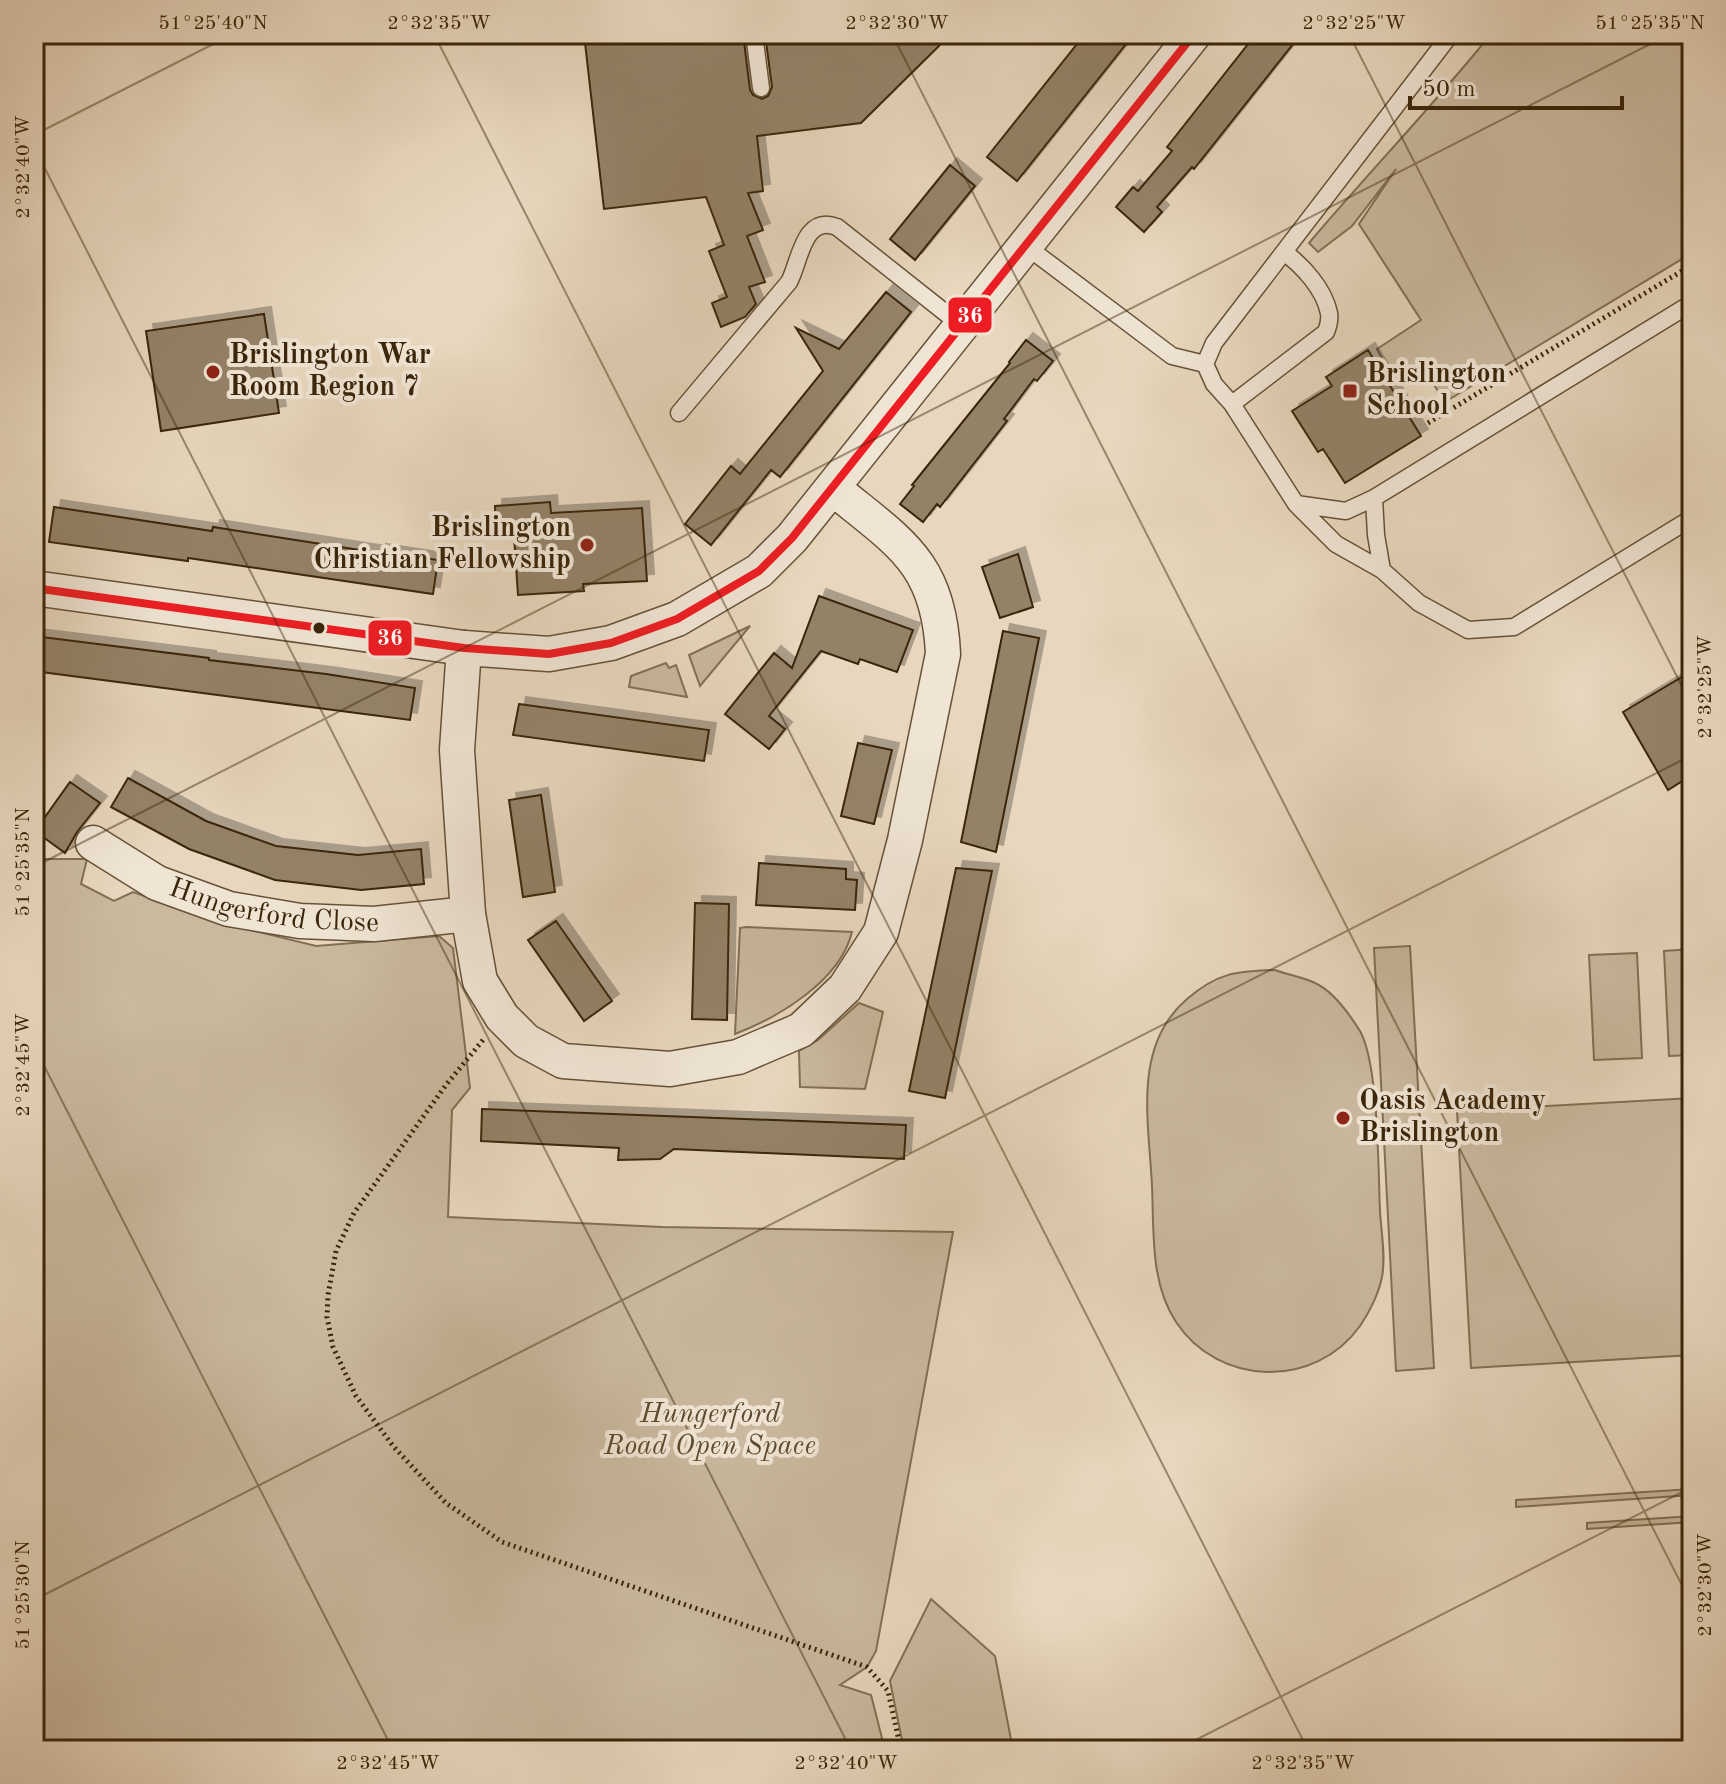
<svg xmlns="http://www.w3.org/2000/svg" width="1726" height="1784" font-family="'Old Standard TT',serif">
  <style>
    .green { fill: #cab99f; stroke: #826f54; stroke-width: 2 }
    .building { fill: #948267; stroke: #3a2509; stroke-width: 2; filter: url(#shadow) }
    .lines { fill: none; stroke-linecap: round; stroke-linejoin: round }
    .service-casing { stroke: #665236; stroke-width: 19 }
    .minor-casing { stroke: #665236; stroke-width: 37 }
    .path { stroke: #3a2509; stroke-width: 5; stroke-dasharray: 2 4; stroke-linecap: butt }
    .service { stroke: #f0e5d5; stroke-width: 16 }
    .minor { stroke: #f0e5d5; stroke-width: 34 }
    .bus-1-casing { stroke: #f0e5d5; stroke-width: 14 }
    .bus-1 { stroke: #ee1d23; stroke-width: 8 }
    .ticks { fill: none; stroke: #3a2509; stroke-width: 2; stroke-opacity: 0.45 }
    .poi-dot { fill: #8f2418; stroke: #f0e5d5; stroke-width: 3 }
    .bus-dot { fill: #3a2509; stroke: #f0e5d5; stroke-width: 3 }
    .labels { text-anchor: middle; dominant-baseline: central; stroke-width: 8; stroke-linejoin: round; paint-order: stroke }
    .poi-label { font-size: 28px; font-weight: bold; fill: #3a2509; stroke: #f0e5d5; text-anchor: start }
    .street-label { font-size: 28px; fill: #3a2509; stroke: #f0e5d5 }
    .park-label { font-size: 28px; font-style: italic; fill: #5e4a2e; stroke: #f0e5d5 }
    .line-badge { stroke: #f0e5d5; stroke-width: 3 }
    .badge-label { font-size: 22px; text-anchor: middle; font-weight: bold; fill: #fff }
    .neatline { fill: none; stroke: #3a2509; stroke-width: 3 }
    .ticks-label { font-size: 20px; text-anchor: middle; fill: #3a2509 }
  </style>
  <defs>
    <filter id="shadow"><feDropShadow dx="7" dy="-7" stdDeviation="0" flood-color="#0004"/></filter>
  </defs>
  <rect width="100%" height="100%" fill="#e8d7be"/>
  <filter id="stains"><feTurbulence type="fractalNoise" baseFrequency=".0025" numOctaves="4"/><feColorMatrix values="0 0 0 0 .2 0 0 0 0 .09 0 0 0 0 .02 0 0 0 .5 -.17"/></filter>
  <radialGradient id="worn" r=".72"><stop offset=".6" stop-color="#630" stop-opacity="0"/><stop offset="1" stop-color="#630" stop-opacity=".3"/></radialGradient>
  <path class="green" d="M1491,34H1692V253L1445,402L1427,374L1415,373L1414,385L1394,381L1377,349L1421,320L1359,224L1396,169L1352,226L1318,252L1309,243C1369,172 1433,106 1491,34Z
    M750,626L700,686L689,655Z
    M666,663L669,668L676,665L687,697L629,687L631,676Z
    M34,855L38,859H87L81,884L114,901L133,892L214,921L316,946L439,936L453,948L470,1088L452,1110L448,1217L662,1227L953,1232L876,1651L867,1667L840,1685L871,1695L885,1750H34Z
    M746,927L852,932C840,981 779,1017 735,1034L740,928Z
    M1410,946L1434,1368L1396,1371L1374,948Z
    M1692,949V1055L1669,1056L1664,951Z
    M1637,953L1642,1058L1594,1060L1589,955Z
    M1275,970C1288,975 1303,977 1315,983C1333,991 1350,1015 1360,1031C1379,1065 1378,1169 1380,1211C1381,1231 1386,1256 1382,1277C1379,1293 1369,1313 1360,1326C1315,1389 1219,1387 1176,1322C1150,1283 1154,1231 1152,1186C1149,1122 1132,1046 1187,999C1217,973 1236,971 1275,970Z
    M859,1003L883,1012L865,1089L800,1087L799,1051L818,1040Z
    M1692,1098V1355L1471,1368L1457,1111Z
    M1692,1489V1495L1516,1507V1500Z
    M1692,1516V1522L1587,1529V1523Z
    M931,1599L995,1656L1013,1750H904L890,1681Z"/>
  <path class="building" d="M584,34H743L750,90L753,95L762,99L768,96L772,87L765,34H951L861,123L757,136L763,191L748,193L763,230L747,236L765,282L749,287L756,304L745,317L721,327L712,303L727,297L709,251L724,245L706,197L604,209Z
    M1085,34H1134L1017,181L987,157Z
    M1256,34H1301L1194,169L1192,167L1157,207L1162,212L1144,232L1116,207L1133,187L1138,191L1172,151L1167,147Z
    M950,165L975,186L915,260L890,239Z
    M886,292L911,312L780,477L771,470L711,545L685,524L731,466L740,474L823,371L796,328L839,349Z
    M264,314L279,413L161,431L146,331Z
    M1026,340L1053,361L1037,381L1034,379L1004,419L1007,421L940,507L937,504L923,522L900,504L914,486L912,485L1010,363L1009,362Z
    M1368,350L1421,436L1345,483L1323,449L1318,452L1292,411L1332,386L1326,377Z
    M550,502L551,513L642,508L647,581L583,584L584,591L518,595L514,536L496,537L495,506Z
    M54,507L212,531L213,527L379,553V551L438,560L433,594L188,558V561L49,542Z
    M1018,554L1033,607L1000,618L982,567Z
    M819,596L913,630L897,672L860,659L858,664L821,651L769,716L785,729L769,749L725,714L774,653L792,668Z
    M1003,631L1039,638L996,852L961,842Z
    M34,636L209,658V660L326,674L415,688L410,720L34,671Z
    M1692,671V775L1668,790L1623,712Z
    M519,704L709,730L704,761L513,735Z
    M858,743L892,750L874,824L841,816Z
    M128,778L206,821L276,846L358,855L421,849L424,884L361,890L275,880L189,849L111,807Z
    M70,782L100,803L77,832L65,853L35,831Z
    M541,795L555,892L523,897L509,800Z
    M759,863L846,869V879L857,880L855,910L756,905Z
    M956,868L992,871L945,1098L909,1091Z
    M695,903L729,904L727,1020L692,1019Z
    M556,921L612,1001L584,1021L528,940Z
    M482,1109L906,1125L904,1159L674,1149L660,1159L618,1160L619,1148L481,1141Z"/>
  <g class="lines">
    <g class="service-casing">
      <path id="service" d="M754,34L761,88
        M1451,34L1214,343L1205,364L1214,384L1232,404L1296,504L1336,544L1382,570L1419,603L1468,630L1514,627L1692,518
        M1026,246L1172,356L1205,364
        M1232,404L1326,332C1328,327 1330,319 1329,313C1324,289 1303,266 1284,252
        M679,413L789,282C800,262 803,214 837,227L962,326
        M1374,498L1376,535L1382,570
        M1296,504L1346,511L1374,498L1692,303"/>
    </g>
    <g class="minor-casing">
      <g id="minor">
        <path d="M34,588L464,648L549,654L611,643L677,619L759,571L792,538L1194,34"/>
        <path d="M464,648L457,750L468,914L480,981L502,1017L526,1041L563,1061L670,1069L738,1057L801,1030L845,988L881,932L905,840L943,654C939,561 898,542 833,488"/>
        <path id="s1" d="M93,843L157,883L229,909L300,921L374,924L468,914"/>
      </g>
    </g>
    <path class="path" d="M1428,423L1692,265
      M483,1040L446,1085L354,1213L336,1251L328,1295L327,1317L333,1347L356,1396L393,1446L446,1503L502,1542L867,1667L888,1691L901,1750"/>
    <use href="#service" class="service"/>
    <use href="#minor" class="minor"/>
    <g class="bus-1-casing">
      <path id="bus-1" d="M34,588L464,648L549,654L611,643L677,619L759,571L792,538L1194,34"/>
    </g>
    <use href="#bus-1" class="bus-1"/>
  </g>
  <path class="ticks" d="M434,34L1308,1750M892,34L1692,1605M1349,34L1692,706M34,135L233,34M34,147L851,1750M34,867L1670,34M34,1046L393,1750M34,1600L1692,755M1176,1750L1692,1487"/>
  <g class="poi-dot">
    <circle cx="213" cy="372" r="8"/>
    <rect x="1342" y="383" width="16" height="16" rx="4"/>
    <circle cx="587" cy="545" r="8"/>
    <circle cx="1343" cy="1118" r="8"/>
  </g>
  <circle class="bus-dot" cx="319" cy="628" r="7"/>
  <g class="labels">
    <g class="poi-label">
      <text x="229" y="356">Brislington War<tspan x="229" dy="32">Room Region 7</tspan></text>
      <text x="1366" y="375">Brislington<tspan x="1366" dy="32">School</tspan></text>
      <text x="571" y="529" text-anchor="end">Brislington<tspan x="571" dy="32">Christian Fellowship</tspan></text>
      <text x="1359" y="1102">Oasis Academy<tspan x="1359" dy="32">Brislington</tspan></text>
    </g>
    <g class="street-label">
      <text stroke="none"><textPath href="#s1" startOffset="196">Hungerford Close</textPath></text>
    </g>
    <g class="park-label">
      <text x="710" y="1415">Hungerford<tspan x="710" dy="32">Road Open Space</tspan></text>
    </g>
  </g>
  <g class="line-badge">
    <rect x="947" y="296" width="46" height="38" rx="8" fill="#ee1d23"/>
    <rect x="367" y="619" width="46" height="38" rx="8" fill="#ee1d23"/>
  </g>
  <g class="badge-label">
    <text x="970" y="323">36</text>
    <text x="390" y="645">36</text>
  </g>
  <rect width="1726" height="1784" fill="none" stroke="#e8d7be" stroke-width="88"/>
  <path d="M1410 96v12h212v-12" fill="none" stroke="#3a2509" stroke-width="4"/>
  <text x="1422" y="96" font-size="24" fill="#3a2509" stroke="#f0e5d5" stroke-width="6" paint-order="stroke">50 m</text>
  <rect x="44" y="44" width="1638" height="1696" class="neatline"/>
  <g class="ticks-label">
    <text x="213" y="29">51°25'40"N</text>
    <text x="439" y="29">2°32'35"W</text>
    <text x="897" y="29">2°32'30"W</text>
    <text x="1354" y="29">2°32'25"W</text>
    <text x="1650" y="29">51°25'35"N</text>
    <text transform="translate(22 167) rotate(-90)" y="7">2°32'40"W</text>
    <text transform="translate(1704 687) rotate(-90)" y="7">2°32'25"W</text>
    <text transform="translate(22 862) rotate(-90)" y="7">51°25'35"N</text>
    <text transform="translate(22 1065) rotate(-90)" y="7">2°32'45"W</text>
    <text transform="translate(1704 1585) rotate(-90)" y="7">2°32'30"W</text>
    <text transform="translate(22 1595) rotate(-90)" y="7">51°25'30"N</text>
    <text x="388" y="1769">2°32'45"W</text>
    <text x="846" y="1769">2°32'40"W</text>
    <text x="1303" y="1769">2°32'35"W</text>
  </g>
  <rect width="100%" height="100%" filter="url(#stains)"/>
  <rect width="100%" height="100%" fill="url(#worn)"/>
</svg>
